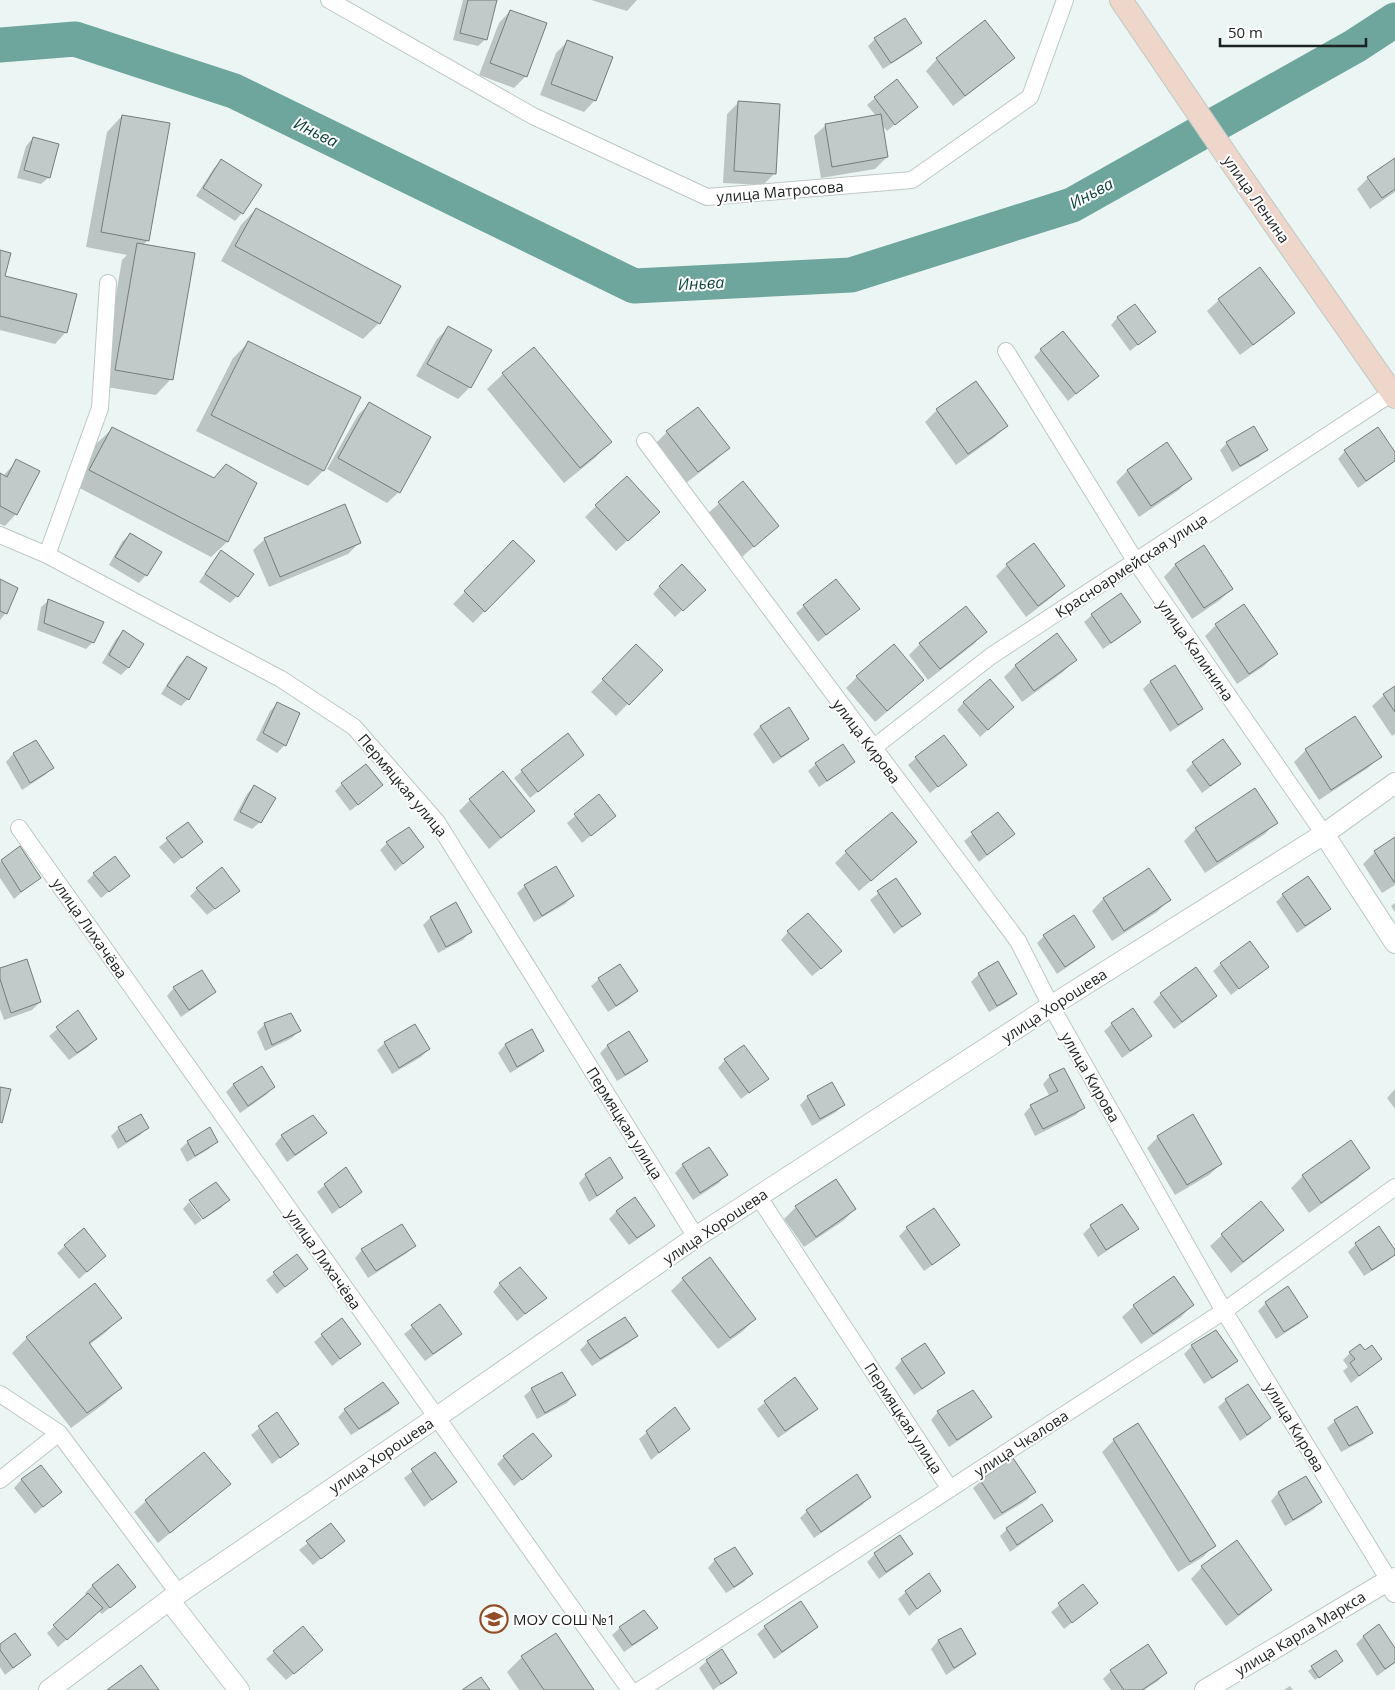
<svg xmlns="http://www.w3.org/2000/svg" width="1395" height="1690" font-family="'Open Sans',sans-serif">
  <style>
    .shadow { fill: #0003 }
    .lines { fill: none; stroke-linecap: round; stroke-linejoin: round }
    .river { stroke: #6ea59d; stroke-width: 35 }
    .building { fill: #c0cbc9; stroke: #737d7c }
    .minor-casing { stroke: #bdc8c6; stroke-width: 18 }
    .tertiary-casing { stroke: #bdc8c6; stroke-width: 22 }
    .secondary-casing { stroke: #bdc8c6; stroke-width: 24 }
    .minor { stroke: #fff; stroke-width: 16 }
    .tertiary { stroke: #fff; stroke-width: 20 }
    .secondary { stroke: #efd6ca; stroke-width: 22 }
    .labels { text-anchor: middle; dominant-baseline: central; stroke-width: 4; stroke-linejoin: round; paint-order: stroke }
    .street-label { font-size: 15px; fill: #1c2020; stroke: #fff }
    .poi-label { font-size: 15px; fill: #1c2020; stroke: #fff; text-anchor: start }
    .water-label { font-size: 16px; font-style: italic; fill: #0a3f39; stroke: #fff }
  </style>
  <rect width="100%" height="100%" fill="#ebf6f4"/>
  <path class="shadow" d="M463,0H496L486,39L478,46L453,40Z
    M591,0H637L627,11Z
    M510,11L526,76L514,88L479,75L499,23Z
    M985,22L1013,58L1001,69L953,106L926,71L937,59Z
    M875,39L920,43L913,50L883,69L868,46Z
    M568,41L595,100L584,112L540,95L556,53Z
    M875,98L916,107L887,131L881,124L887,157L875,169L821,178L814,136L826,125L876,116L867,105Z
    M738,103L775,173L763,185L723,183L727,114Z
    M122,116L148,240L143,245L171,379L156,395L100,386L122,260L127,255L86,247L107,132Z
    M33,138L49,177L41,184L17,178L26,146Z
    M1395,160V192L1370,209L1357,189L1368,178Z
    M221,161L242,213L235,221L196,196L214,168Z
    M256,209L379,323L363,339L221,261L241,225Z
    M0,252L4,277L66,332L55,344L0,330Z
    M1219,300L1293,313L1282,324L1240,355L1207,311Z
    M1118,317L1154,332L1130,351L1111,325Z
    M449,327L490,350L470,387L458,399L416,376L437,339Z
    M248,343L359,398L323,471L308,486L196,431L233,358Z
    M1041,350L1097,376L1068,401L1034,357Z
    M503,374L610,442L595,458L564,483L487,389Z
    M976,382L1006,426L995,437L956,465L925,422L937,410Z
    M369,404L399,492L387,503L327,469L358,415Z
    M112,429L213,479L256,483L227,542L211,557L74,485L96,444Z
    M667,432L728,448L716,460L686,483L656,443Z
    M1227,443L1266,450L1259,457L1232,472L1220,450Z
    M1345,451L1395,454V461L1358,488L1338,459Z
    M17,461L16,514L5,526L0,524V475L3,476Z
    M1127,471L1190,478L1179,490L1139,517L1116,482Z
    M743,483L777,526L742,557L707,514Z
    M596,506L647,523L616,551L585,517Z
    M130,534L146,575L139,583L109,565L122,542Z
    M265,539L360,542L348,554L269,587L253,550Z
    M513,542L533,561L473,623L453,604Z
    M1204,547L1232,589L1220,600L1192,619L1164,577L1175,565Z
    M221,552L237,596L230,603L199,582L214,560Z
    M1007,565L1064,586L1052,597L1026,617L996,576Z
    M0,580L6,613L0,620Z
    M660,586L696,597L675,617L653,594Z
    M49,600L93,642L86,649L37,630L41,607Z
    M804,606L858,609L818,642L796,613Z
    M1092,615L1139,622L1132,629L1103,649L1084,622Z
    M1216,625L1276,654L1264,666L1237,684L1205,636Z
    M123,631L142,644L128,668L121,675L102,663L116,639Z
    M985,632L974,644L928,680L909,655L920,644Z
    M1056,635L1075,660L1063,672L1022,702L1004,677L1015,666Z
    M636,646L661,670L616,716L591,692Z
    M187,657L188,699L181,706L161,694L179,665Z
    M1174,667L1201,709L1194,716L1170,732L1143,689L1150,682Z
    M857,677L911,691L875,722L846,688Z
    M1395,688V734L1392,736L1372,706L1384,695Z
    M964,702L1013,707L980,737L957,710Z
    M277,704L285,745L277,753L256,740L270,711Z
    M1355,718L1380,757L1368,768L1319,800L1294,762L1306,750Z
    M761,726L808,738L800,746L773,764L753,734Z
    M36,741L52,768L45,775L22,790L6,762L13,754Z
    M583,755L530,798L514,778L522,771Z
    M916,758L965,765L930,793L908,765Z
    M853,762L846,769L819,787L808,771L816,764Z
    M1193,763L1240,764L1232,771L1202,793L1186,770Z
    M342,784L374,792L350,811L335,791Z
    M254,786L260,822L252,829L233,820L247,794Z
    M1255,790L1276,822L1265,834L1205,873L1184,841L1196,829Z
    M599,796L614,816L582,843L567,823Z
    M470,800L533,811L489,849L459,811Z
    M998,813L1014,834L979,862L964,841Z
    M187,824L201,842L174,864L159,847Z
    M1395,839V885L1382,893L1363,864L1375,852Z
    M916,842L859,891L835,863L846,852Z
    M387,843L415,854L395,871L380,850Z
    M20,848L39,877L14,899L0,878V862Z
    M1149,869L1169,900L1157,912L1112,941L1092,911L1103,899Z
    M94,874L128,876L101,898L87,881Z
    M895,880L919,914L894,934L870,900Z
    M525,886L573,896L565,904L534,922L517,893Z
    M197,889L239,890L207,915L190,896Z
    M1283,895L1329,909L1322,916L1297,933L1276,902Z
    M1395,903V912L1391,906Z
    M455,904L470,932L463,940L438,953L423,925L430,918Z
    M788,932L833,959L812,976L781,940Z
    M1044,936L1093,947L1086,954L1057,974L1037,943Z
    M997,963L1016,994L1008,1001L989,1012L971,982L979,974Z
    M1221,964L1267,966L1231,995L1213,971Z
    M619,965L636,991L629,999L608,1012L591,986L599,979Z
    M0,970L40,1002L32,1010L4,1020L0,1009Z
    M174,988L214,991L207,999L181,1017L167,996Z
    M1161,994L1216,996L1208,1004L1174,1029L1153,1002Z
    M78,1012L96,1039L88,1047L69,1060L49,1036Z
    M265,1024L299,1031L292,1038L265,1051L257,1032Z
    M1112,1024L1150,1036L1143,1043L1122,1058L1104,1031Z
    M531,1031L543,1051L535,1058L510,1073L498,1053L505,1045Z
    M629,1033L646,1060L639,1068L617,1081L600,1053L607,1046Z
    M385,1043L429,1049L421,1057L392,1074L377,1050Z
    M725,1060L767,1079L741,1099L718,1068Z
    M1050,1076L1083,1107L1076,1115L1035,1136L1024,1114L1031,1106L1050,1097L1043,1084Z
    M234,1084L274,1087L266,1095L240,1113L226,1092Z
    M1395,1089V1109L1387,1098Z
    M808,1097L844,1105L836,1112L812,1126L800,1105Z
    M141,1115L147,1128L140,1135L118,1149L111,1136L119,1128Z
    M312,1117L325,1133L318,1140L287,1162L275,1144L282,1136Z
    M1158,1137L1221,1164L1209,1175L1175,1195L1147,1148Z
    M216,1141L209,1149L187,1162L180,1149L188,1142Z
    M1350,1142L1369,1168L1357,1179L1309,1213L1291,1188L1303,1176Z
    M683,1165L726,1175L719,1183L693,1200L675,1173Z
    M586,1175L622,1178L614,1185L589,1202L579,1183Z
    M325,1185L360,1192L332,1214L317,1192Z
    M228,1200L221,1208L204,1219L191,1201Z
    M189,1202L202,1220L195,1225L183,1209Z
    M1261,1203L1282,1230L1271,1241L1231,1273L1210,1246L1222,1235Z
    M1122,1206L1137,1229L1129,1236L1098,1257L1083,1234L1091,1226Z
    M796,1207L855,1209L843,1221L804,1247L784,1219Z
    M933,1209L958,1245L951,1252L924,1271L899,1236L907,1228Z
    M616,1212L654,1226L646,1233L629,1245L609,1219Z
    M1379,1228L1395,1254L1388,1261L1364,1276L1348,1252L1356,1244Z
    M65,1246L97,1263L79,1279L57,1253Z
    M414,1246L407,1253L368,1278L355,1258L362,1250Z
    M296,1256L306,1269L277,1294L266,1280Z
    M709,1259L755,1319L743,1331L718,1349L671,1291L683,1279Z
    M500,1284L545,1298L517,1321L493,1292Z
    M1288,1288L1306,1317L1299,1324L1276,1339L1258,1311L1266,1303Z
    M440,1305L460,1334L453,1341L425,1361L404,1334Z
    M1192,1305L1181,1317L1141,1344L1122,1317L1134,1306Z
    M120,1318L105,1333L89,1345L120,1388L105,1403L71,1428L12,1353L27,1338Z
    M625,1318L636,1336L629,1343L592,1366L580,1350L588,1342Z
    M341,1319L360,1344L332,1366L314,1342Z
    M1192,1346L1236,1361L1229,1368L1204,1384L1184,1354Z
    M1365,1352L1380,1359L1351,1383L1343,1371L1348,1367L1343,1360L1350,1353Z
    M902,1360L943,1373L936,1380L914,1395L895,1368Z
    M795,1379L817,1409L809,1416L778,1438L757,1409Z
    M1248,1385L1269,1418L1262,1426L1240,1441L1218,1407L1226,1400Z
    M532,1389L574,1395L567,1403L537,1419L524,1396Z
    M397,1403L390,1411L351,1435L338,1417L345,1410Z
    M675,1409L689,1428L651,1460L639,1439Z
    M938,1412L990,1417L983,1424L949,1447L931,1420Z
    M277,1414L298,1443L272,1464L251,1435Z
    M1335,1421L1372,1432L1364,1440L1341,1452L1327,1428Z
    M1114,1440L1214,1545L1203,1557L1178,1572L1102,1452Z
    M435,1453L455,1481L424,1507L404,1478Z
    M550,1456L514,1486L497,1464L504,1457Z
    M41,1467L60,1492L35,1514L14,1488L21,1480Z
    M1305,1478L1320,1502L1313,1510L1285,1526L1271,1501L1278,1493Z
    M981,1481L1034,1492L1027,1500L994,1520L973,1488Z
    M229,1484L217,1495L158,1543L134,1512L146,1501Z
    M869,1497L862,1505L814,1538L800,1518L807,1511Z
    M1052,1521L1044,1528L1010,1552L1000,1536L1007,1529Z
    M331,1525L343,1541L313,1565L299,1550Z
    M735,1548L751,1574L744,1582L726,1593L708,1568L715,1560Z
    M875,1554H912L904,1561L879,1579L867,1562Z
    M118,1566L135,1587L102,1614L99,1611L58,1647L47,1633L87,1596L85,1593L92,1586Z
    M1202,1567L1271,1590L1259,1601L1226,1626L1191,1579Z
    M1083,1586L1096,1603L1064,1629L1051,1612Z
    M939,1591L909,1616L898,1599L906,1592Z
    M1379,1626L1395,1650V1663L1377,1676L1356,1644L1363,1637Z
    M765,1627H816L809,1634L774,1659L757,1634Z
    M302,1628L322,1650L286,1680L266,1659Z
    M620,1628H656L649,1635L624,1652L612,1635Z
    M960,1630L975,1654L967,1661L946,1675L931,1649L938,1641Z
    M0,1645L30,1655L5,1675L0,1667Z
    M1148,1646L1165,1673L1158,1681L1144,1690H1111L1103,1679L1111,1671Z
    M1335,1651L1342,1661L1315,1680L1308,1671Z
    M522,1657L593,1690H519L507,1672Z
    M707,1661L736,1673L728,1680L713,1690L699,1668Z
    M1290,1686L1293,1690H1284Z"/>
  <g class="lines">
    <path class="river" d="M0,45L75,39L234,91L634,286L851,275L1072,205L1355,46L1395,20"/>
  </g>
  <path class="building" d="M468,0H497L487,40L460,33Z
    M510,10L547,23L527,77L490,63Z
    M905,18L922,43L891,63L874,38Z
    M985,20L1015,58L965,96L936,58Z
    M567,40L613,57L596,101L551,84Z
    M897,79L918,107L895,125L874,97Z
    M738,101L780,104L776,174L734,171Z
    M881,114L888,157L832,167L825,124Z
    M122,115L170,123L149,241L101,232Z
    M33,137L59,144L50,178L24,170Z
    M1395,158V189L1382,198L1367,177Z
    M221,159L262,185L243,214L203,188Z
    M256,208L401,286L380,324L235,246Z
    M137,243L195,253L173,380L115,370Z
    M0,250L11,253L5,276L77,294L67,333L0,316Z
    M1260,267L1295,313L1253,345L1218,299Z
    M1135,304L1156,332L1138,345L1117,317Z
    M448,326L492,350L471,388L427,364Z
    M1063,331L1099,376L1076,394L1040,349Z
    M248,341L361,397L324,471L211,415Z
    M534,347L612,442L580,468L502,373Z
    M976,381L1008,426L968,454L936,409Z
    M369,402L431,437L400,493L338,458Z
    M698,407L730,448L698,472L666,431Z
    M1254,426L1268,450L1240,466L1226,442Z
    M112,427L214,478L226,464L257,483L228,542L89,470Z
    M1378,427L1395,452V461L1366,481L1344,450Z
    M1167,442L1192,479L1151,506L1127,470Z
    M16,459L40,471L17,515L0,506V473L7,477Z
    M627,476L660,512L628,541L595,505Z
    M743,481L779,526L754,547L718,502Z
    M345,504L361,543L280,577L264,538Z
    M130,533L162,552L147,576L115,557Z
    M513,540L535,561L485,612L464,591Z
    M1034,543L1065,586L1038,606L1006,564Z
    M1204,545L1233,589L1204,608L1175,564Z
    M221,550L254,574L238,597L205,574Z
    M682,564L706,590L683,611L659,586Z
    M0,579L18,588L7,614L0,611Z
    M836,579L860,609L826,635L803,605Z
    M1121,593L1141,622L1111,643L1091,614Z
    M48,599L104,622L94,643L44,623Z
    M1244,604L1278,654L1249,674L1215,624Z
    M966,606L987,632L940,669L919,643Z
    M123,630L144,644L129,668L109,655Z
    M1057,633L1077,660L1034,691L1015,665Z
    M636,644L663,670L629,705L602,679Z
    M894,644L924,680L887,711L856,676Z
    M187,656L207,668L189,700L167,686Z
    M1175,665L1203,709L1178,725L1150,681Z
    M990,679L1014,707L988,730L963,702Z
    M1395,686V712L1383,694Z
    M277,702L300,713L286,746L263,733Z
    M789,707L809,739L781,757L760,726Z
    M1355,716L1382,757L1331,790L1305,749Z
    M568,733L584,755L538,792L521,770Z
    M944,735L967,765L938,787L915,757Z
    M1223,739L1241,764L1210,786L1192,762Z
    M36,740L54,768L30,783L13,753Z
    M843,744L855,762L827,781L815,763Z
    M366,764L383,785L358,805L341,783Z
    M503,771L535,811L501,838L469,799Z
    M254,785L276,798L261,823L240,812Z
    M1255,788L1278,823L1217,862L1195,828Z
    M599,794L616,816L591,836L574,814Z
    M892,812L917,842L871,881L845,851Z
    M998,812L1015,834L987,855L971,832Z
    M188,822L203,842L182,858L166,838Z
    M409,827L424,847L403,864L386,842Z
    M1395,837V882H1394L1374,851Z
    M20,846L41,878L21,892L1,860Z
    M115,856L130,876L109,892L93,873Z
    M556,866L574,896L542,916L524,885Z
    M222,867L240,891L215,909L196,888Z
    M1149,868L1171,900L1124,931L1103,898Z
    M1308,876L1331,909L1305,926L1282,894Z
    M896,878L921,914L902,927L877,891Z
    M456,902L472,932L446,947L430,917Z
    M808,913L842,951L821,969L787,931Z
    M1074,915L1095,947L1065,967L1043,935Z
    M1250,941L1269,967L1239,989L1220,963Z
    M27,959L41,1002L11,1013L0,979V968Z
    M998,961L1017,994L997,1006L978,973Z
    M620,964L638,991L616,1006L598,978Z
    M1196,967L1217,996L1182,1022L1160,993Z
    M202,970L216,992L189,1010L173,987Z
    M1133,1008L1152,1036L1130,1051L1111,1023Z
    M78,1010L97,1039L77,1053L56,1027Z
    M291,1013L301,1031L272,1045L264,1023Z
    M415,1024L430,1049L399,1068L384,1042Z
    M532,1029L544,1051L517,1067L505,1044Z
    M629,1031L648,1061L625,1075L607,1045Z
    M744,1045L769,1079L749,1093L724,1059Z
    M262,1066L275,1087L248,1106L233,1084Z
    M1064,1068L1085,1108L1043,1129L1030,1105L1058,1091L1049,1075Z
    M832,1082L845,1105L820,1119L807,1096Z
    M0,1087L11,1089L2,1123L0,1122Z
    M141,1114L149,1128L126,1142L118,1127Z
    M1193,1114L1222,1164L1187,1185L1157,1136Z
    M313,1115L327,1133L295,1155L281,1135Z
    M210,1127L218,1142L195,1156L187,1141Z
    M1351,1140L1370,1168L1321,1203L1302,1175Z
    M709,1147L728,1175L700,1193L682,1164Z
    M610,1157L623,1178L597,1196L585,1174Z
    M346,1167L362,1192L340,1208L324,1184Z
    M836,1179L856,1209L816,1237L795,1206Z
    M216,1182L230,1200L203,1219L189,1200Z
    M635,1197L655,1226L637,1238L616,1211Z
    M1261,1201L1284,1230L1243,1262L1221,1234Z
    M1122,1204L1139,1229L1106,1250L1090,1225Z
    M934,1208L960,1245L932,1265L906,1227Z
    M402,1224L416,1246L376,1271L361,1249Z
    M1379,1226L1395,1250V1255L1372,1270L1355,1243Z
    M84,1228L106,1256L87,1272L64,1245Z
    M297,1254L308,1269L285,1287L273,1272Z
    M710,1257L756,1319L730,1338L682,1278Z
    M520,1267L547,1298L525,1314L499,1283Z
    M1174,1276L1194,1305L1153,1334L1133,1305Z
    M95,1283L122,1318L89,1343L122,1388L87,1413L26,1337Z
    M1288,1286L1308,1317L1284,1332L1265,1302Z
    M440,1304L462,1334L433,1354L411,1325Z
    M625,1317L638,1336L600,1359L587,1341Z
    M342,1318L361,1344L340,1359L321,1334Z
    M1216,1330L1238,1361L1212,1378L1191,1345Z
    M925,1343L945,1373L922,1389L901,1359Z
    M1360,1344L1365,1350L1372,1345L1382,1359L1359,1376L1350,1363L1355,1359L1349,1352Z
    M562,1372L576,1395L545,1413L531,1388Z
    M795,1377L818,1409L785,1431L764,1401Z
    M383,1382L399,1403L359,1429L344,1409Z
    M1248,1384L1271,1418L1247,1435L1225,1399Z
    M973,1390L992,1417L957,1440L937,1411Z
    M1357,1406L1373,1433L1349,1446L1334,1420Z
    M675,1407L690,1429L659,1453L646,1431Z
    M277,1412L299,1444L280,1458L258,1426Z
    M1138,1423L1216,1546L1190,1562L1113,1439Z
    M533,1433L552,1456L522,1480L503,1456Z
    M204,1452L231,1484L170,1533L145,1500Z
    M435,1452L457,1482L432,1500L411,1469Z
    M1013,1458L1036,1492L1002,1513L980,1480Z
    M41,1465L62,1492L43,1507L21,1479Z
    M857,1474L871,1497L821,1532L806,1510Z
    M1306,1476L1322,1502L1293,1520L1278,1492Z
    M1042,1504L1053,1521L1017,1545L1006,1528Z
    M331,1523L345,1541L321,1559L306,1541Z
    M900,1535L913,1554L886,1572L874,1553Z
    M1237,1540L1272,1590L1238,1615L1201,1566Z
    M735,1547L753,1574L734,1587L714,1559Z
    M118,1564L136,1587L110,1608L92,1585Z
    M929,1573L941,1591L917,1609L905,1591Z
    M1083,1584L1098,1603L1072,1623L1058,1603Z
    M88,1593L103,1608L67,1640L53,1625Z
    M801,1601L818,1627L782,1652L764,1626Z
    M644,1610L658,1628L632,1645L619,1627Z
    M1379,1624L1395,1648V1662L1385,1669L1363,1636Z
    M303,1626L323,1650L294,1674L273,1651Z
    M961,1628L976,1654L954,1668L938,1640Z
    M15,1633L31,1655L13,1668L0,1650V1644Z
    M556,1633L594,1690H544L521,1656Z
    M1148,1644L1167,1673L1142,1690H1124L1110,1670Z
    M722,1649L737,1673L721,1684L706,1660Z
    M1336,1650L1343,1661L1319,1678L1311,1666Z
    M141,1665L159,1690H107Z
    M481,1677L490,1690H462Z"/>
  <g class="lines">
    <g class="minor-casing">
      <path id="minor" d="M329,0L533,116L707,197L912,180L1030,97L1065,0
        M1006,351L1136,562L1324,834
        M645,441L1018,941L1051,1006L1224,1311L1389,1580L1395,1576
        M0,535L47,555L281,679L354,727L437,822L696,1237
        M47,555L100,408L108,283
        M873,748L991,656L1395,391
        M19,828L630,1690
        M758,1196L950,1489
        M0,1394L59,1433L179,1594
        M0,1480L59,1433
        M640,1690L1224,1311L1395,1187"/>
    </g>
    <g class="tertiary-casing">
      <path id="tertiary" d="M1324,834L1395,943
        M169,1600L239,1690
        M49,1690L169,1600L437,1417L696,1237L1051,1006L1324,834L1395,783
        M1205,1690L1389,1580L1395,1592"/>
    </g>
    <g class="secondary-casing">
      <path id="secondary" d="M1121,0L1229,159L1395,397"/>
    </g>
    <use href="#minor" class="minor"/>
    <use href="#tertiary" class="tertiary"/>
    <use href="#secondary" class="secondary"/>
  </g>
  <defs>
    <g id="school-ring" transform="scale(1.4375)"><circle r="9.5" fill="#fff" stroke="#934c26" stroke-width="1.5"/><path d="M0-5L7-2L0 1L-7-2ZM-4 1L0 2.5L4 1V4Q0 6-4 4Z" fill="#934c26"/></g>
  </defs>
  <g fill-rule="evenodd">
    <use href="#school-ring" x="494" y="1619"/>
  </g>
  <g class="labels">
    <g class="street-label">
      <text transform="translate(780 191) rotate(-5)">улица Матросова</text>
      <text transform="translate(1257 199) rotate(55)">улица Ленина</text>
      <text transform="translate(1131 565) rotate(-33)">Красноармейская улица</text>
      <text transform="translate(1196 650) rotate(55)">улица Калинина</text>
      <text transform="translate(867 741) rotate(53)">улица Кирова</text>
      <text transform="translate(403 785) rotate(50)">Пермяцкая улица</text>
      <text transform="translate(90 928) rotate(55)">улица Лихачёва</text>
      <text transform="translate(1054 1005) rotate(-33)">улица Хорошева</text>
      <text transform="translate(1091 1077) rotate(60)">улица Кирова</text>
      <text transform="translate(625 1123) rotate(58)">Пермяцкая улица</text>
      <text transform="translate(715 1226) rotate(-34)">улица Хорошева</text>
      <text transform="translate(324 1259) rotate(55)">улица Лихачёва</text>
      <text transform="translate(904 1418) rotate(57)">Пермяцкая улица</text>
      <text transform="translate(1295 1427) rotate(59)">улица Кирова</text>
      <text transform="translate(1021 1443) rotate(-33)">улица Чкалова</text>
      <text transform="translate(381 1455) rotate(-34)">улица Хорошева</text>
      <text transform="translate(1300 1633) rotate(-31)">улица Карла Маркса</text>
    </g>
    <g class="poi-label">
      <text x="513" y="1619">МОУ СОШ №1</text>
    </g>
    <g class="water-label">
      <text transform="translate(316 132) rotate(26)">Иньва</text>
      <text transform="translate(1091 193) rotate(-28)">Иньва</text>
      <text transform="translate(701 283) rotate(-3)">Иньва</text>
    </g>
  </g>
  <path d="M1220 38v8h146v-8" fill="none" stroke="#1c2020" stroke-width="2.5"/>
  <text x="1228" y="38" font-size="15" fill="#1c2020" stroke="#ffffff" stroke-width="4" paint-order="stroke">50 m</text>
</svg>
